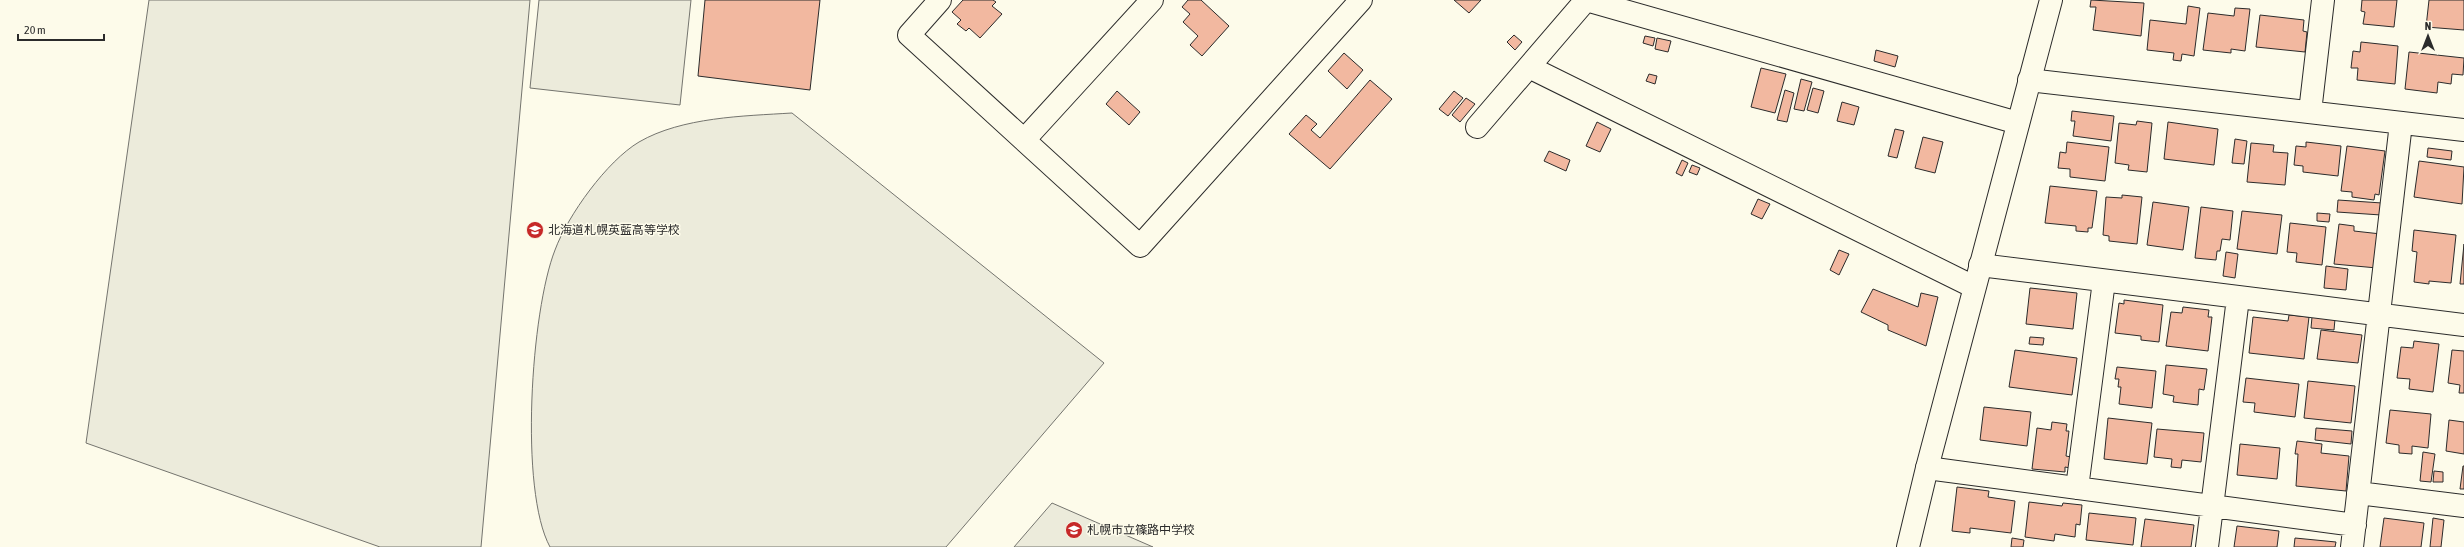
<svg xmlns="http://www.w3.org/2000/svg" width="2464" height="547" font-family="'Asap Condensed','Noto Sans JP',sans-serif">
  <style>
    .green { fill: #ecebdb; stroke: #74746e }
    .building { fill: #f2b8a0; stroke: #2b2b2b }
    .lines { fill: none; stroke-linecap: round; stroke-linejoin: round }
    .minor-casing { stroke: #2b2b2b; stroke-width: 24 }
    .tertiary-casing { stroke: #2b2b2b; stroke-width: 24 }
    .minor { stroke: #fdfbea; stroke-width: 22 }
    .tertiary { stroke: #fdfbea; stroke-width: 22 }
    .labels { text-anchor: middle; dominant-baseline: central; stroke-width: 3; stroke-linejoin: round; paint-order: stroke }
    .poi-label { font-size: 12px; fill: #2b2b2b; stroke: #fdfbea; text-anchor: start }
  </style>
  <rect width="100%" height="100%" fill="#fdfbea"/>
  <path class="green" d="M149,0H530L481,547H380L86,443Z
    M539,0H691L680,105L530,88Z
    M792,113L1104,363L946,547H550C519,490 531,311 555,250C568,215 607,161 639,142C682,117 744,116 792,113Z
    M1052,503L1153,547H1014Z"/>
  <path class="building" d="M705,0H820L810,90L698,76Z
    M963,0H993L996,2L992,6L1002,14L980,38L969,28L966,31L957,24L961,20L952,12Z
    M1188,0H1201L1229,26L1202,56L1190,45L1198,36L1183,22L1190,14L1182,7Z
    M1454,0H1481L1469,13Z
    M2091,0L2144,3L2141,36L2093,30L2096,7H2090Z
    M2362,0H2397L2394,27L2363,24L2365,12L2361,11Z
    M2429,0H2464V30L2426,27Z
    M2188,6L2200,8L2194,56L2182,54L2181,61L2173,60L2174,53L2147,50L2150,20L2186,24Z
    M2235,8L2250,9L2245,51L2231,49V53L2203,50L2208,13L2234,16Z
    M2260,15L2304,20L2303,31L2307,32L2305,52L2256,47Z
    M1514,35L1522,42L1515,50L1507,42Z
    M1645,36L1655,38L1653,46L1643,43Z
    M1657,38L1671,41L1668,52L1655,49Z
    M2361,42L2398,46L2395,84L2357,80L2358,68H2351L2353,51L2360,52Z
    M1876,50L1898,56L1895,67L1874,61Z
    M2409,52L2464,58L2463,75L2452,74L2451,84L2438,82L2437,93L2405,89Z
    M1344,53L1363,70L1347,89L1328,71Z
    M1761,68L1786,74L1775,113L1751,107Z
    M1649,74L1657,76L1655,84L1646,81Z
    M1801,79L1812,82L1804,111L1794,109Z
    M1370,80L1392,99L1330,169L1289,134L1306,115L1317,124L1311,130L1320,138Z
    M1813,88L1824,91L1818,113L1807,110Z
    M1785,90L1794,93L1787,122L1777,120Z
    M1117,91L1140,112L1129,125L1106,104Z
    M1454,91L1463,98L1448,116L1439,109Z
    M1466,98L1475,104L1460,122L1452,115Z
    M1842,102L1859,107L1854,125L1837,121Z
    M2072,111L2114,116L2111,141L2073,136L2075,121H2071Z
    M2137,121L2152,123L2147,172L2128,170L2129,165L2115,163L2119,123L2136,125Z
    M1597,122L1611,129L1600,152L1586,146Z
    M2168,122L2218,129L2214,165L2164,159Z
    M1895,129L1904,131L1897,158L1888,156Z
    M1923,137L1943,142L1935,173L1915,168Z
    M2235,139L2247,141L2244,164L2232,163Z
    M2067,142L2109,147L2105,181L2070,177V169L2058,168L2060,152L2066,153Z
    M2306,142L2341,146L2338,176L2303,172V166L2294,165L2296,146L2306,147Z
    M2251,143L2274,145L2273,152L2288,153L2285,185L2247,182Z
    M2347,146L2385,151L2379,195L2375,194L2374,200L2352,197V192L2341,191Z
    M2428,148L2452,151L2451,160L2427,157Z
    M1549,151L1570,160L1566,171L1544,161Z
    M1682,160L1688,163L1682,176L1676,173Z
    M2419,161L2464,167L2462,204L2414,197Z
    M1692,165L1700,168L1697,175L1689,172Z
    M2050,186L2097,191L2092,228H2088V232L2076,231V226L2045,223Z
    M2122,195L2142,197L2137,244L2109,241V236L2103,235L2106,197L2122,198Z
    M1758,199L1770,204L1762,219L1751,214Z
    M2338,200L2382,203L2381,215L2337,212Z
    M2153,202L2189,207L2183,250L2147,245Z
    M2201,207L2233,211L2230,240L2222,239L2220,251H2217L2216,260L2195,258Z
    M2242,211L2282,215L2277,254L2237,249Z
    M2317,213L2330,214L2329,222L2317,221Z
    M2290,223L2326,227L2322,265L2296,262L2297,253L2287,252Z
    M2339,224L2354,226V231L2381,234L2377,268L2334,264Z
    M2414,230L2456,235L2451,283L2429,281V284L2414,282L2417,252L2412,251Z
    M2464,244V284H2460Z
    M1839,250L1849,254L1839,275L1830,270Z
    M2226,252L2238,254L2235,278L2223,276Z
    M2326,266L2348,269L2346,290L2324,288Z
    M2030,288L2077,293L2073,329L2026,324Z
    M1873,289L1918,307L1921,293L1938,297L1926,346L1888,330V325L1861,312Z
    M2124,300L2163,305L2159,342L2141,340V336L2115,333L2119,303L2124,304Z
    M2183,307L2209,310L2208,317H2212L2208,351L2166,346L2171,312L2182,313Z
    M2289,315L2309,317L2304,359L2249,353L2253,317L2288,321Z
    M2312,317L2335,319L2334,330L2311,328Z
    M2321,330L2362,335L2358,363L2317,359Z
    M2030,337L2044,338L2043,345L2029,344Z
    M2414,341L2439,344L2433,392L2409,389L2410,379L2397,378L2401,347L2413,348Z
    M2015,350L2077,358L2072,395L2009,387Z
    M2452,350L2464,351V393H2459L2460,385L2448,383Z
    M2166,365L2207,369L2204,390L2199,389L2198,405L2173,402L2174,396L2163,394Z
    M2117,367L2156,371L2152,408L2119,404L2121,387H2118L2119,379H2115Z
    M2246,378L2299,384L2295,417L2254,412L2255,403L2243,402Z
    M2308,381L2355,386L2351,423L2304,418Z
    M1984,407L2031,412L2027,446L1980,440Z
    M2390,410L2431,414L2428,448L2412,446V454L2399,453V445L2386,443Z
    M2108,418L2152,423L2147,464L2104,459Z
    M2449,420L2464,422V454L2446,451Z
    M2052,422L2067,424L2066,431H2069L2066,456L2071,457L2070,468L2065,467V472L2032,469L2037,428L2051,430Z
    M2316,428L2352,431L2351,444L2315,440Z
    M2157,429L2204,433L2201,462L2182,460L2181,468L2171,467L2172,459L2154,457Z
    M2297,441L2322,444L2321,453L2349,456L2346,491L2296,486L2298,454H2295Z
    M2240,444L2280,448L2277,479L2237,475Z
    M2423,452L2435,454L2431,482L2420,481Z
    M2463,466H2464V489H2460Z
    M2434,471L2443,472V482H2433Z
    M1957,487L1989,491L1988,497L2015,501L2011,533L1970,528V533L1952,531Z
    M2029,502L2062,506L2063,503L2082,505L2080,525L2076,524L2075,537L2055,534L2054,541L2025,537Z
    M2089,513L2136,518L2133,545L2086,540Z
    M2384,518L2424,523L2421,547H2380Z
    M2433,518L2444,520L2441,547H2430Z
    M2145,519L2194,525L2191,547H2141Z
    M2237,526L2279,531L2277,547H2234Z
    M2012,538L2024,540L2023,547H2011Z
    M2295,538L2336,542L2335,547H2294Z"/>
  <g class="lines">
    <g class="minor-casing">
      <path id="minor" d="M940,0L909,35L1140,246L1361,0
        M1586,0L2018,123
        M1529,67L1974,287
        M2029,80L2464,130
        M2310,112L2323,0
        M1477,127L1586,0
        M1024,140L1152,0
        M1980,265L2464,325
        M1927,468L2355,525
        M2077,488L2104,281
        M2358,493L2464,506
        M2207,547L2238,298
        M2352,547L2401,123"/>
    </g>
    <g class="tertiary-casing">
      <path id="tertiary" d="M1908,547L1927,468L2051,0"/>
    </g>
    <use href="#minor" class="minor"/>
    <use href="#tertiary" class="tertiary"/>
  </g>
  <defs>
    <g id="school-disc" transform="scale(0.9)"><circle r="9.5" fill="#c62828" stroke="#fdfbea"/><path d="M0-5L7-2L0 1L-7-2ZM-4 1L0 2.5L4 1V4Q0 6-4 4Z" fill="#fff"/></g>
  </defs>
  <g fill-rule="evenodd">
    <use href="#school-disc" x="535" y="230"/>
    <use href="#school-disc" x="1074" y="530"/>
  </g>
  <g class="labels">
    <g class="poi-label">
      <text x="548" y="230">北海道札幌英藍高等学校</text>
      <text x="1087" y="530">札幌市立篠路中学校</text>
    </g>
  </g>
  <g transform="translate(2428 36)" stroke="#fdfbea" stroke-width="3" paint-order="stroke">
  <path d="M0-3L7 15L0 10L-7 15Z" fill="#2b2b2b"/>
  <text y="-6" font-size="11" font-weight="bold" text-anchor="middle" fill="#2b2b2b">N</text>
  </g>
  <path d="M18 34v6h86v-6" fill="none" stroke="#2b2b2b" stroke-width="2"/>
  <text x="24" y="34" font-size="12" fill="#2b2b2b" stroke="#fdfbea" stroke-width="3" paint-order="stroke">20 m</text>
</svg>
